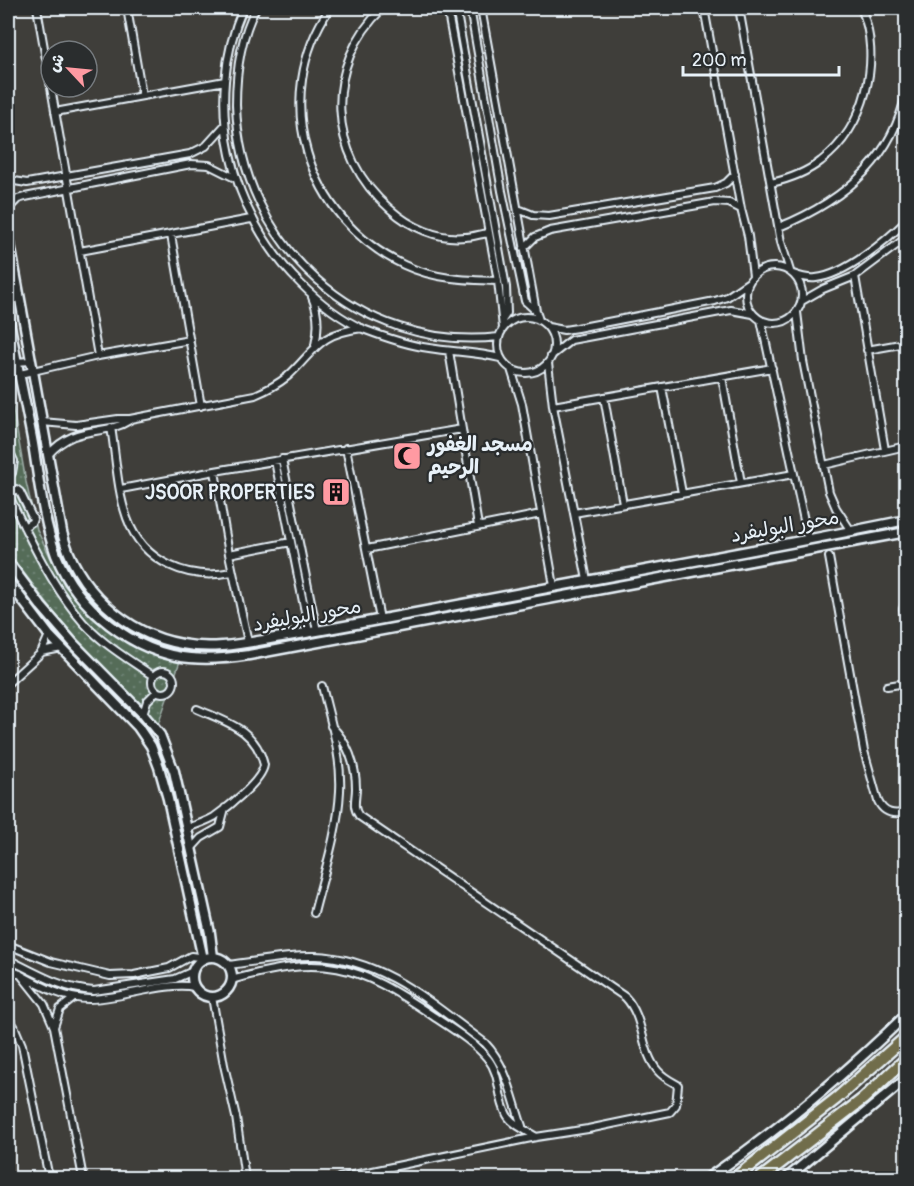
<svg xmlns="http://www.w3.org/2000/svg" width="914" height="1186" font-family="Pangolin,'Playpen Sans Arabic',sans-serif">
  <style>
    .park { fill: url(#park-dots); stroke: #9eaea8; stroke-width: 1.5 }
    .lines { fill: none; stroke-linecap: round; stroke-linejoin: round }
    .street-casing { stroke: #e8f1f8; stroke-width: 10 }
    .secondary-casing { stroke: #e8f1f8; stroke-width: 13 }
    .highway-casing { stroke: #e8f1f8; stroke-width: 15 }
    .street { stroke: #2a2d2e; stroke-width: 6 }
    .secondary { stroke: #2a2d2e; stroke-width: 8 }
    .highway { stroke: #716d4b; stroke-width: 10 }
    .labels { text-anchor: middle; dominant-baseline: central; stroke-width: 4.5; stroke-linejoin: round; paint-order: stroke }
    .poi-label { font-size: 20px; font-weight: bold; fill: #e8f1f8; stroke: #2a2d2e; text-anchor: start }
    .street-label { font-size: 20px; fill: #e8f1f8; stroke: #2a2d2e }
  </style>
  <defs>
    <pattern id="park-dots" width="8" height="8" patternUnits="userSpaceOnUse" patternTransform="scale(1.5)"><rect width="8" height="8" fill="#546c59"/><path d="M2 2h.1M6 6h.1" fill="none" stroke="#6d8172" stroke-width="1.8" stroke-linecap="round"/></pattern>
  </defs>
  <rect width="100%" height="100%" fill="#3f3e3a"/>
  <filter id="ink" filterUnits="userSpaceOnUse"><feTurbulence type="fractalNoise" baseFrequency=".0167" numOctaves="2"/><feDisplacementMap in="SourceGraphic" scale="12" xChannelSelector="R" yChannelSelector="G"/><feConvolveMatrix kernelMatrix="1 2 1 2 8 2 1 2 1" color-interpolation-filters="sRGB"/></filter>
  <g filter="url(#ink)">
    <path class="park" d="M8,380L26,482L37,530L64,585L92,618L136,648L180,661L158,725L84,652L8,552Z"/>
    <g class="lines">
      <g class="street-casing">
        <path id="street" d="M37,8L98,356
          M127,8L142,95
          M243,8C203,101 229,214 301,284C319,302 339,318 363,329C384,337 406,345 429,348C453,352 477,352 500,358
          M256,8C241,36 236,72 236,105C240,244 359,353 499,337
          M330,8C269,98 306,219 404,265C434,279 465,280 498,281
          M383,8C323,65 327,155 390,209C410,227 438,240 465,237C473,237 480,234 488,233
          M447,8L498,281L503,328
          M456,8L506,287L507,313L503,319
          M470,8L502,191L525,301L536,311
          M481,8L536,311L539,320
          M704,8L741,209L748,236L753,276
          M739,8L781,242L790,271
          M904,8L906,16
          M55,112L225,81
          M8,180L27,183L190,154L206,146L225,125
          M771,183C789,179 806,173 821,161C865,129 883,58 861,8
          M8,209L18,199L25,197L191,164L209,165L235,178
          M518,209L533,215L549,216L715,188L726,183L735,174
          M779,227C841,202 892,161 906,93
          M171,235L201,406
          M524,248L535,237L550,231L715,202L729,203L741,209
          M80,251L251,219
          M746 295a28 28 0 1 1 56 0a28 28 0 1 1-56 0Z
          M793,274C801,277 808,279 816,278C845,275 886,241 906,221
          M855,276L885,450
          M312,297C319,313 319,328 315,345
          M802,301L823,289L855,276L906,238
          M797,312L803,361L829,492L836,508L851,531
          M498 345a28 28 0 1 1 56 0a28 28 0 1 1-56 0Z
          M761,320L808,539
          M548,327L564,330L577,328L715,301L727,297L749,282
          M867,350L906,343
          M449,351L478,526
          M551,356L571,340L731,310L753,314
          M8,360L14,362L31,361
          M548,363L553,406L587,580
          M511,369L522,404L554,586
          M20,374L98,356L190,340
          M722,377L741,483
          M662,387L682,493
          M604,397L623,504
          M553,406L772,368
          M42,422L76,425L118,419H130L255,395C267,390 278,384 288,376C317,349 317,334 362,328
          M111,427C116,457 117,490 127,518C143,563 189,581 232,572
          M8,448L14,461L12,473L8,478
          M346,448L380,619
          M48,455C77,422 102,438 130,420
          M282,459L317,631
          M275,461L309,632
          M824,465L906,446
          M215,471L229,554L248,642
          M121,489L215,471L462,429
          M8,494C28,535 48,579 77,615C97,641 127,658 153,676
          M8,494L16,489L20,492L33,519L32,522L24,527
          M574,513L794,474
          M367,549L541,514
          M229,554L291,542
          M829,557L864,751L878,801C884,814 894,815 906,812
          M906,600L903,609L906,635
          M41,652L62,648
          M152 682a11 11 0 1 1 22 0a11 11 0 1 1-22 0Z
          M8,683L41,653L49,635
          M887,686L906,683
          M143,714L147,701L157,691
          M331,726C348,742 356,765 356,788C356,799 352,807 359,816L625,997C645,1018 640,1050 658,1071C664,1078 671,1081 678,1085L676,1105L670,1112L588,1129L536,1137L339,1178
          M187,828C196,825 205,822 214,817C227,808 262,781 264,765C256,729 226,722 197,709
          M191,849L201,838L220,827L225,808
          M314,913C324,873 338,832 340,791C342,756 330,720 322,686
          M8,945L51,962L110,976L134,975L169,968L191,956L198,957L202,960
          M8,959C36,973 62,989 94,991L175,979L193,971
          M227,965C256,962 285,955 315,956C383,958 433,1005 485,1043C507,1066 512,1097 522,1126
          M8,968C33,981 60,999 89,999C120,999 167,981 194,987
          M20,974L44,1004L54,1027L83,1178
          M231,980C324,954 355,963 433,1016C452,1029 473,1041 488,1059C501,1075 497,1097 507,1115C512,1124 527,1131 536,1137
          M212,997L224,1065L236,1117L245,1178
          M8,1017L14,1026L22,1045L49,1178
          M54,1027L60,1009L74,998"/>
      </g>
      <g class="secondary-casing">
        <path id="secondary" d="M8,233L62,532C76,588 125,634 182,644C216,651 249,642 282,637C330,629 378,620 426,611C586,580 747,553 906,520
          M8,314C15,357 25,400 33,444C39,480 43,520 56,555C77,608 133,653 190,658C210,660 230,658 249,655L906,532
          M8,562L41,606L74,644L143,714L160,735L174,771L210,933L213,957
          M8,581L49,635L138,727L151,746L159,767L168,799L203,959
          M192 977a20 20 0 1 1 40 0a20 20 0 1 1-40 0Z
          M708,1178C779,1130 845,1074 906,1015
          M787,1178L906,1079"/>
      </g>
      <g class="highway-casing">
        <path id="highway" d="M735,1178L837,1098L906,1037
          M761,1178L863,1099L906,1059"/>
      </g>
      <use href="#street" class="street"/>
      <use href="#secondary" class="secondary"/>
      <use href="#highway" class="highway"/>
    </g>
  </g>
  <defs>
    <g id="mosque-square" transform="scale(1.5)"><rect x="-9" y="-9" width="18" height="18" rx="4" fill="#ff9aa2" stroke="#2a2d2e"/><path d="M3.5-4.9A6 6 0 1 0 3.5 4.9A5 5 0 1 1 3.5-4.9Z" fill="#111"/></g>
    <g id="building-square" transform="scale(1.5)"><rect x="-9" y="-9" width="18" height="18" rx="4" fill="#ff9aa2" stroke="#2a2d2e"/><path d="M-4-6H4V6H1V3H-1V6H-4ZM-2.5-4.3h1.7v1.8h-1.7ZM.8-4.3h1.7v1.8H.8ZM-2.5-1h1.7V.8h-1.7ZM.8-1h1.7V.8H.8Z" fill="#111"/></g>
  </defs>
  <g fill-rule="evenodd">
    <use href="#mosque-square" x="407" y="456"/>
    <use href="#building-square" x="336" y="492"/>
  </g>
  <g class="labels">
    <g class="poi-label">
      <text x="428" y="444">مسجد الغفور<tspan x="428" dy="23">الرحيم</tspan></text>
      <text x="315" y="492" text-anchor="end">JSOOR PROPERTIES</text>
    </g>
    <g class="street-label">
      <text transform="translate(785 526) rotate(-10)">محور البوليفرد</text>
      <text transform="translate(307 615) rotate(-10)">محور البوليفرد</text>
    </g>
  </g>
  <rect width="914" height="1186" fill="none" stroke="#2a2d2e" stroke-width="30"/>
  <rect x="15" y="15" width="884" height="1156" fill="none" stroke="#e8f1f8" stroke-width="2" filter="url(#ink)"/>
  <g transform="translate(69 69) rotate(296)"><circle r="28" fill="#2a2d2e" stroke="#767b7f" stroke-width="1.5"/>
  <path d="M0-4.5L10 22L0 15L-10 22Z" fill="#ff9aa2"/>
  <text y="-9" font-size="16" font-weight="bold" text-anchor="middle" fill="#e8f1f8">ش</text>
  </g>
  <path d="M683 66v9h156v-9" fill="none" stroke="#e8f1f8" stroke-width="3"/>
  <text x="692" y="66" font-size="18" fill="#e8f1f8" stroke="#2a2d2e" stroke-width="4.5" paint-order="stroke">200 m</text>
</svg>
